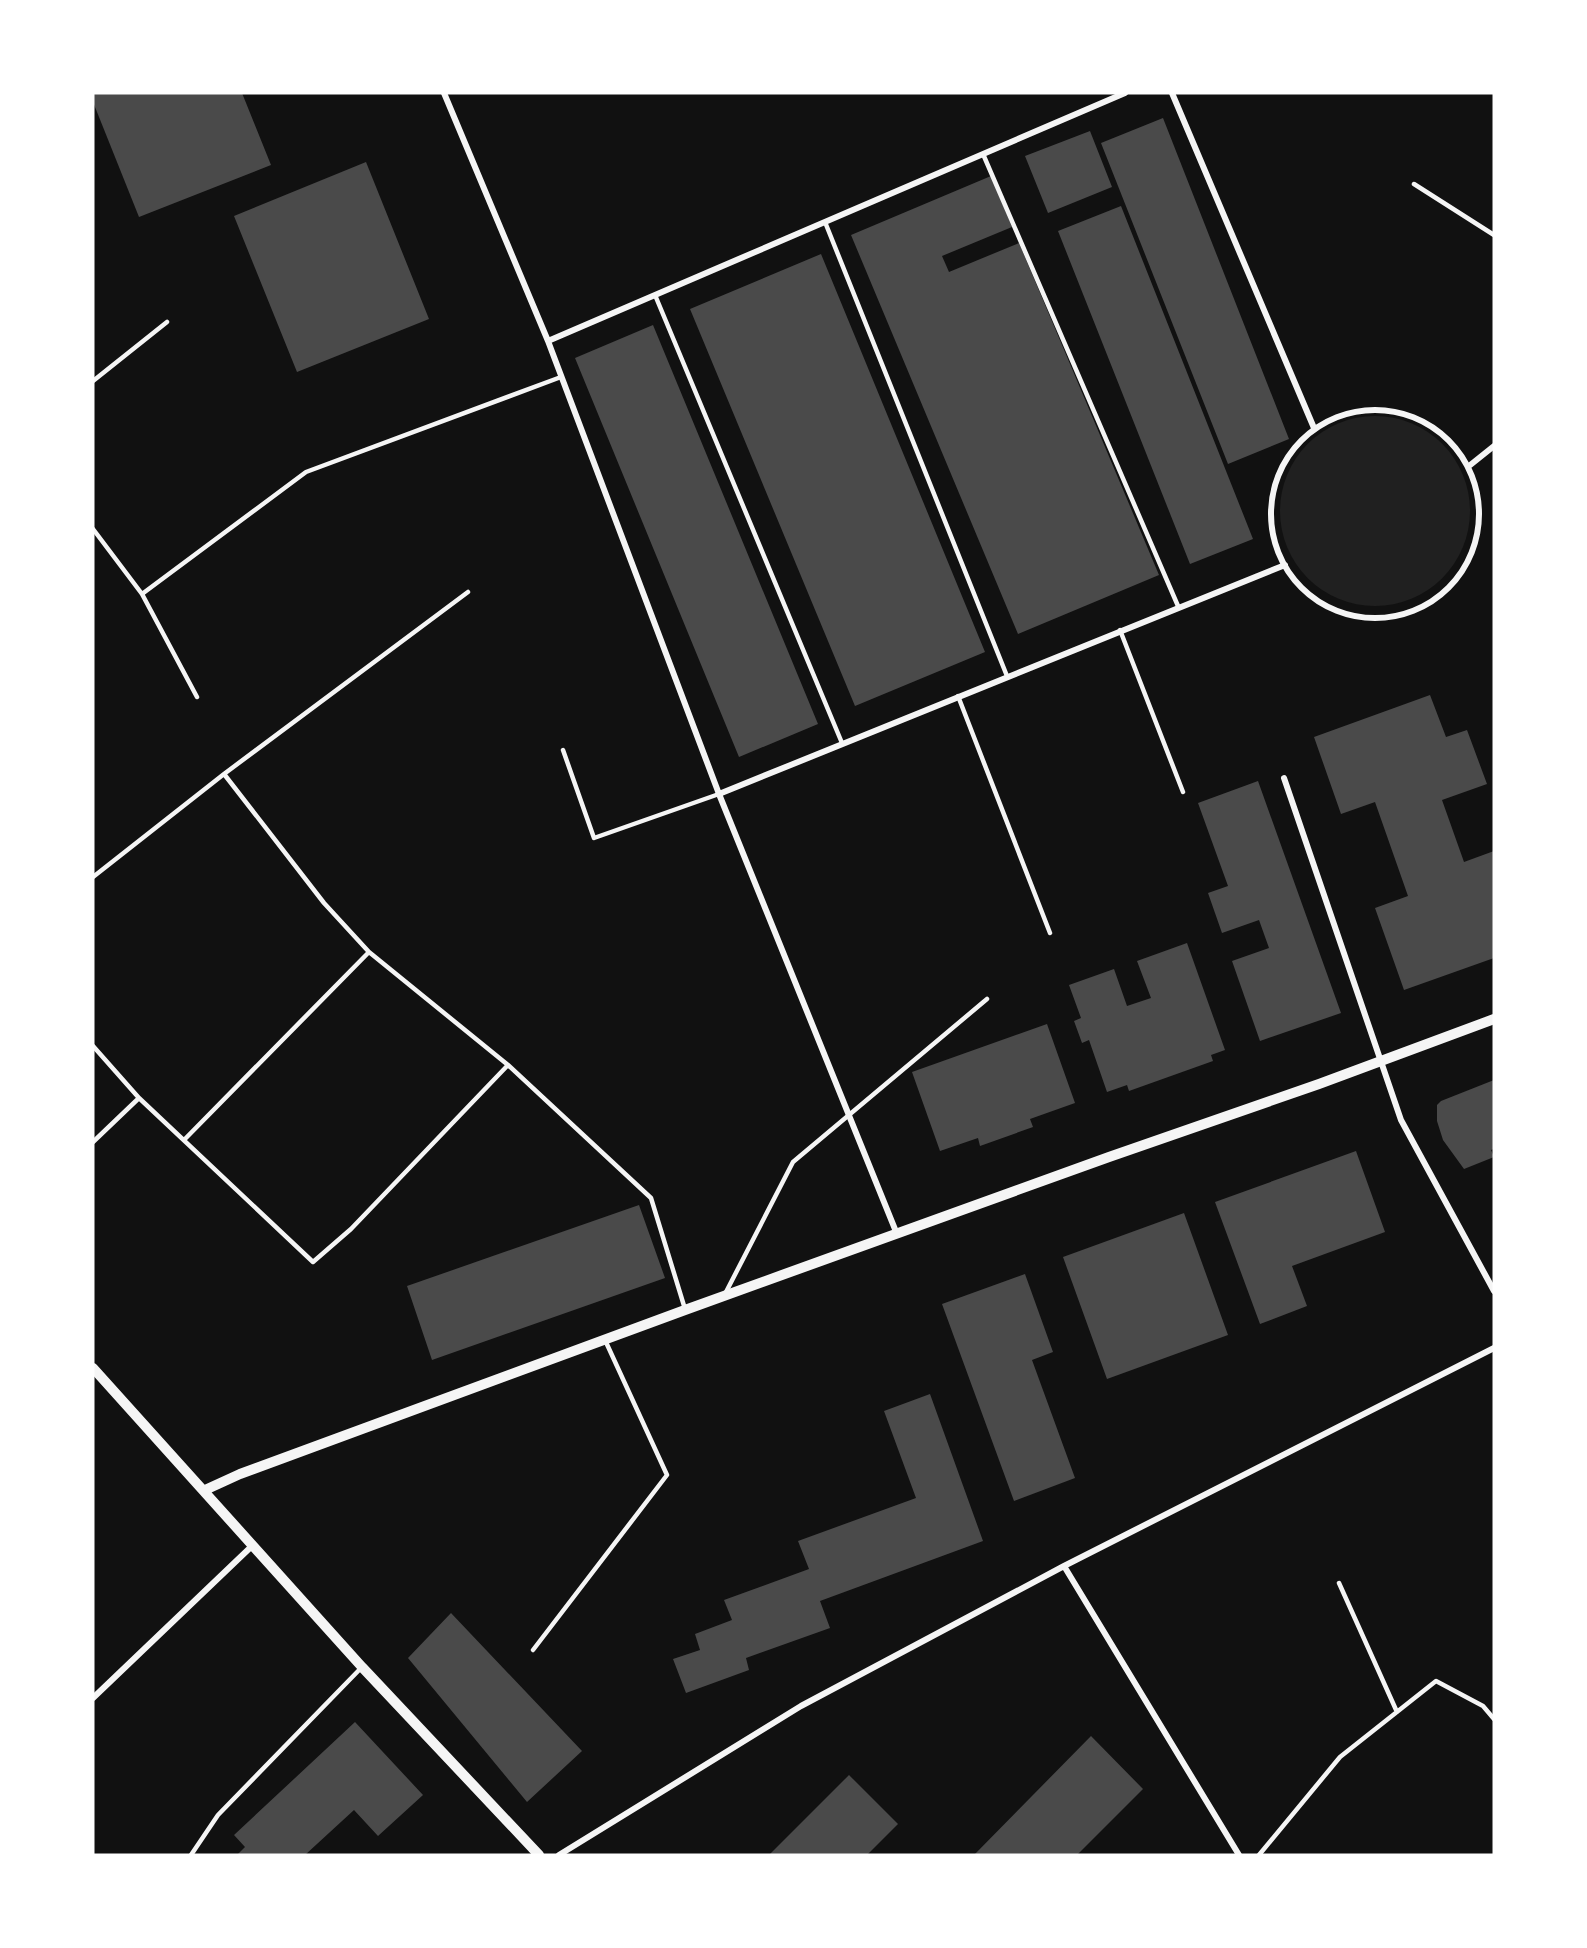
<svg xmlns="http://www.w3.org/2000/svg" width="1587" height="1948" font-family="Bitter,serif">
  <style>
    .green { fill: #202020 }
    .building { fill: #4a4a4a }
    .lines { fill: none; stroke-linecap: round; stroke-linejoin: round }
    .service { stroke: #f5f5f5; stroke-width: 4.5 }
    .minor { stroke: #f5f5f5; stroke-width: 6 }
    .tertiary { stroke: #f5f5f5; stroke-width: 10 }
  </style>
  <rect width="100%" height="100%" fill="#111"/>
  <path class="green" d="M1280 511a95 95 0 1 1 190 0a95 95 0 1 1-190 0Z"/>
  <path class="building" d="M93,93H242L271,165L139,217L93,102Z
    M1163,118L1289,439L1228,464L1101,143Z
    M1090,131L1112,187L1048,213L1025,156Z
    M366,162L429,319L297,372L234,216Z
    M991,176L1012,227L942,256L949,272L1019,243L1159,575L1018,634L851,235Z
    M1121,206L1253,539L1190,564L1058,231Z
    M821,254L985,652L855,706L690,309Z
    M653,325L818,724L739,757L575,358Z
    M1430,695L1446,737L1467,730L1487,784L1442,800L1464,862L1494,851V958L1404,990L1375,908L1408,896L1375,802L1341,814L1314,737Z
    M1258,781L1341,1013L1260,1041L1232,961L1269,948L1259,920L1222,933L1208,893L1228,886L1198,803Z
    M1187,943L1225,1050L1211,1055L1213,1061L1129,1091L1127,1085L1107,1092L1089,1040L1082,1043L1074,1021L1081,1018L1069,985L1114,969L1127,1006L1151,998L1137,961Z
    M1047,1024L1075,1103L1030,1119L1033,1127L980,1146L978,1138L940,1151L912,1072Z
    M1494,1080V1149L1491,1150L1494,1157L1464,1169L1443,1140L1437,1121V1105L1441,1101Z
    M1356,1151L1385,1232L1292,1266L1307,1306L1260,1324L1215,1202Z
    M639,1205L665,1278L432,1360L407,1286Z
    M1184,1213L1228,1335L1107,1379L1063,1257Z
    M1025,1274L1053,1352L1032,1360L1075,1478L1014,1501L942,1304Z
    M930,1394L983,1541L820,1601L830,1628L746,1658L749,1670L686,1693L673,1659L700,1650L695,1634L732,1620L724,1600L809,1569L798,1541L916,1498L884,1411Z
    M451,1613L582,1751L527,1802L408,1658Z
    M355,1722L423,1795L378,1836L354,1810L305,1855H237L245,1847L234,1835Z
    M1091,1736L1143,1789L1077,1855H974Z
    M849,1775L898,1824L867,1855H769Z"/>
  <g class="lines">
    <path class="service" d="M983,154L1178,606
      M1414,184L1494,235
      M825,222L1007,676
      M655,295L842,743
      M93,381L167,322
      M93,529L142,594L197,697
      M142,594L306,472L561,377
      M1120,630L1183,792
      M958,696L1050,933
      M563,750L594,838L719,794
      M224,774L324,903L369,952L508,1065L651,1198L685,1309
      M93,877L224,774L468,592
      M93,1046L139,1098L93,1142
      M139,1098L313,1262L351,1229L508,1065
      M184,1140L369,952
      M725,1294L793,1162L987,999
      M1339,1583L1397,1712
      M533,1650L667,1475L605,1340
      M191,1855L218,1815L362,1667
      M1259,1855L1340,1757L1436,1681L1483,1706L1494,1719"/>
    <path class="minor" d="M444,93L548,341L719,794L897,1234
      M1172,93L1314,428
      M548,341L1125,93
      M1271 514a104 104 0 1 1 208 0a104 104 0 1 1-208 0Z
      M1469,466L1494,446
      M1284,778L1401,1120L1494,1291
      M719,794L1285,565
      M93,1698L253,1545
      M559,1855L801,1706L1064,1566
      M1239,1855L1064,1566L1494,1348"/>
    <path class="tertiary" d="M93,1368L362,1667L539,1855
      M205,1490L240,1474L685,1310L1109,1157L1319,1084L1494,1019"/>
  </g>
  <rect width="1587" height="1948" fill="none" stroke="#ffffff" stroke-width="189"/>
</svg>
